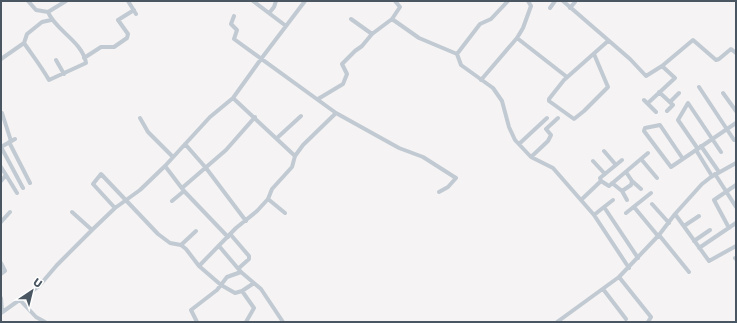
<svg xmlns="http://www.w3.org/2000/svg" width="737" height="323" font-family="Rubik,sans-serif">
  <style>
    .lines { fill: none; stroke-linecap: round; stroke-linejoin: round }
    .street { stroke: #c1cad2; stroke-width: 4 }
  </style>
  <rect width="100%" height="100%" fill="#f5f3f3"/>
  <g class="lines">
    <path class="street" d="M28,1L36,10L48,12L66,1
      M128,1L136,14
      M253,1L286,26
      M563,1L630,59L646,76L662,66L693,40L716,60L719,59L731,49L736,53
      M550,8L555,1
      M570,8L575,2
      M270,12L274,7L276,1
      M234,16L231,24L237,30L234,39L336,113L399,148L423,157L456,178L448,187L439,192
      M351,19L372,34
      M392,19L419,38L457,54L461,65L493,88L502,101L509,127L515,140L531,157L553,168L594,215L629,268
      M517,38L523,28L531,6L528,1
      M24,43C33,56 41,66 49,80L86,63C83,42 55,30 48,12
      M457,54L480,24L491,19L508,1
      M594,54L608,87L584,111L574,119L549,101V99L564,80L608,41
      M84,58L101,47H114L127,38L128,34L118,20L134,10
      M1,59L24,43L27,34L42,22L51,20
      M56,60L64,74
      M481,80L517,38L567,77
      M699,87L734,140
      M659,92L673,105L667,111
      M723,93L736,111
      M233,98L295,156
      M318,99L343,84L347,74L342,64L355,51L362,46L372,34L392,19L400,7L395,1
      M644,100L656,112
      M670,102L679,93
      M648,103L675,78L662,66
      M2,113L11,141
      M140,118L148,132L173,157
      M277,138L301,116
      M9,142L30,183
      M185,144L206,168L246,221
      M519,144L547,118
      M701,146L719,172
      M1,147L23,188
      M1,147L15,139
      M698,149L678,120L688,103L721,152
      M696,150L712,176
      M604,151L616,165
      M531,157L548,141L551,135L546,129L558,118
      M641,159L657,178
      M683,159L660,125L645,128L644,131L671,167L736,123
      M593,161L605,174
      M165,166L184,191L228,237
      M1,167L6,175L1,181
      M715,174L736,207
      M6,175L17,193
      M601,181L600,178L622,160
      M632,181L641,189
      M612,183L622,191L631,185L632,181L626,172
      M182,188L226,150L255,117
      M622,191L627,200
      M268,199L285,213
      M581,200L601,181L609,186L648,153
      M172,201L184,191
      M652,204L669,223
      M604,207L613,200
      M634,207L658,236
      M115,208L93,184L101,174L158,234L170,243L181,245L186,249L199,266L221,285L235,293L242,291L254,283
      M72,212L92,230
      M626,213L651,193
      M675,214L709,261L736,246
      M594,215L604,207L638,258
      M1,222L10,212
      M684,226L699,216
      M729,228L714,200L736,185
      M231,235L249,256V259L239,268
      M659,235L689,272
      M694,241L710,230
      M181,245L196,231
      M219,246L241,272L261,289L283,322
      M699,248L736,223
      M735,258L736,259
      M1,263L5,271L1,274
      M199,266L236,228L257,211L268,199L272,189L292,167L295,156L303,145L336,113
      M619,277L651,317L648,322
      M603,289L626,319
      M242,291L254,308L246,322
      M1,298L2,312
      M19,299L36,317L45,322
      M1,313L39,286L57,265L92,230L115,208L140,190L165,166L210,117L233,98L261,59L305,1
      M197,322L191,310L217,290L227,277L241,272
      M557,322L619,277L659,235L675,214L702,184L711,177L736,163"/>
  </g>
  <rect width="737" height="323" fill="none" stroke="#4a5661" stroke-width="4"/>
  <g transform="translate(32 291) rotate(35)" stroke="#ffffff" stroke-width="3" paint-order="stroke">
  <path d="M0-3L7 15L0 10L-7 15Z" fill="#4a5661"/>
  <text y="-6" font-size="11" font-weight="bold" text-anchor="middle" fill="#4a5661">U</text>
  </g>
</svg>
